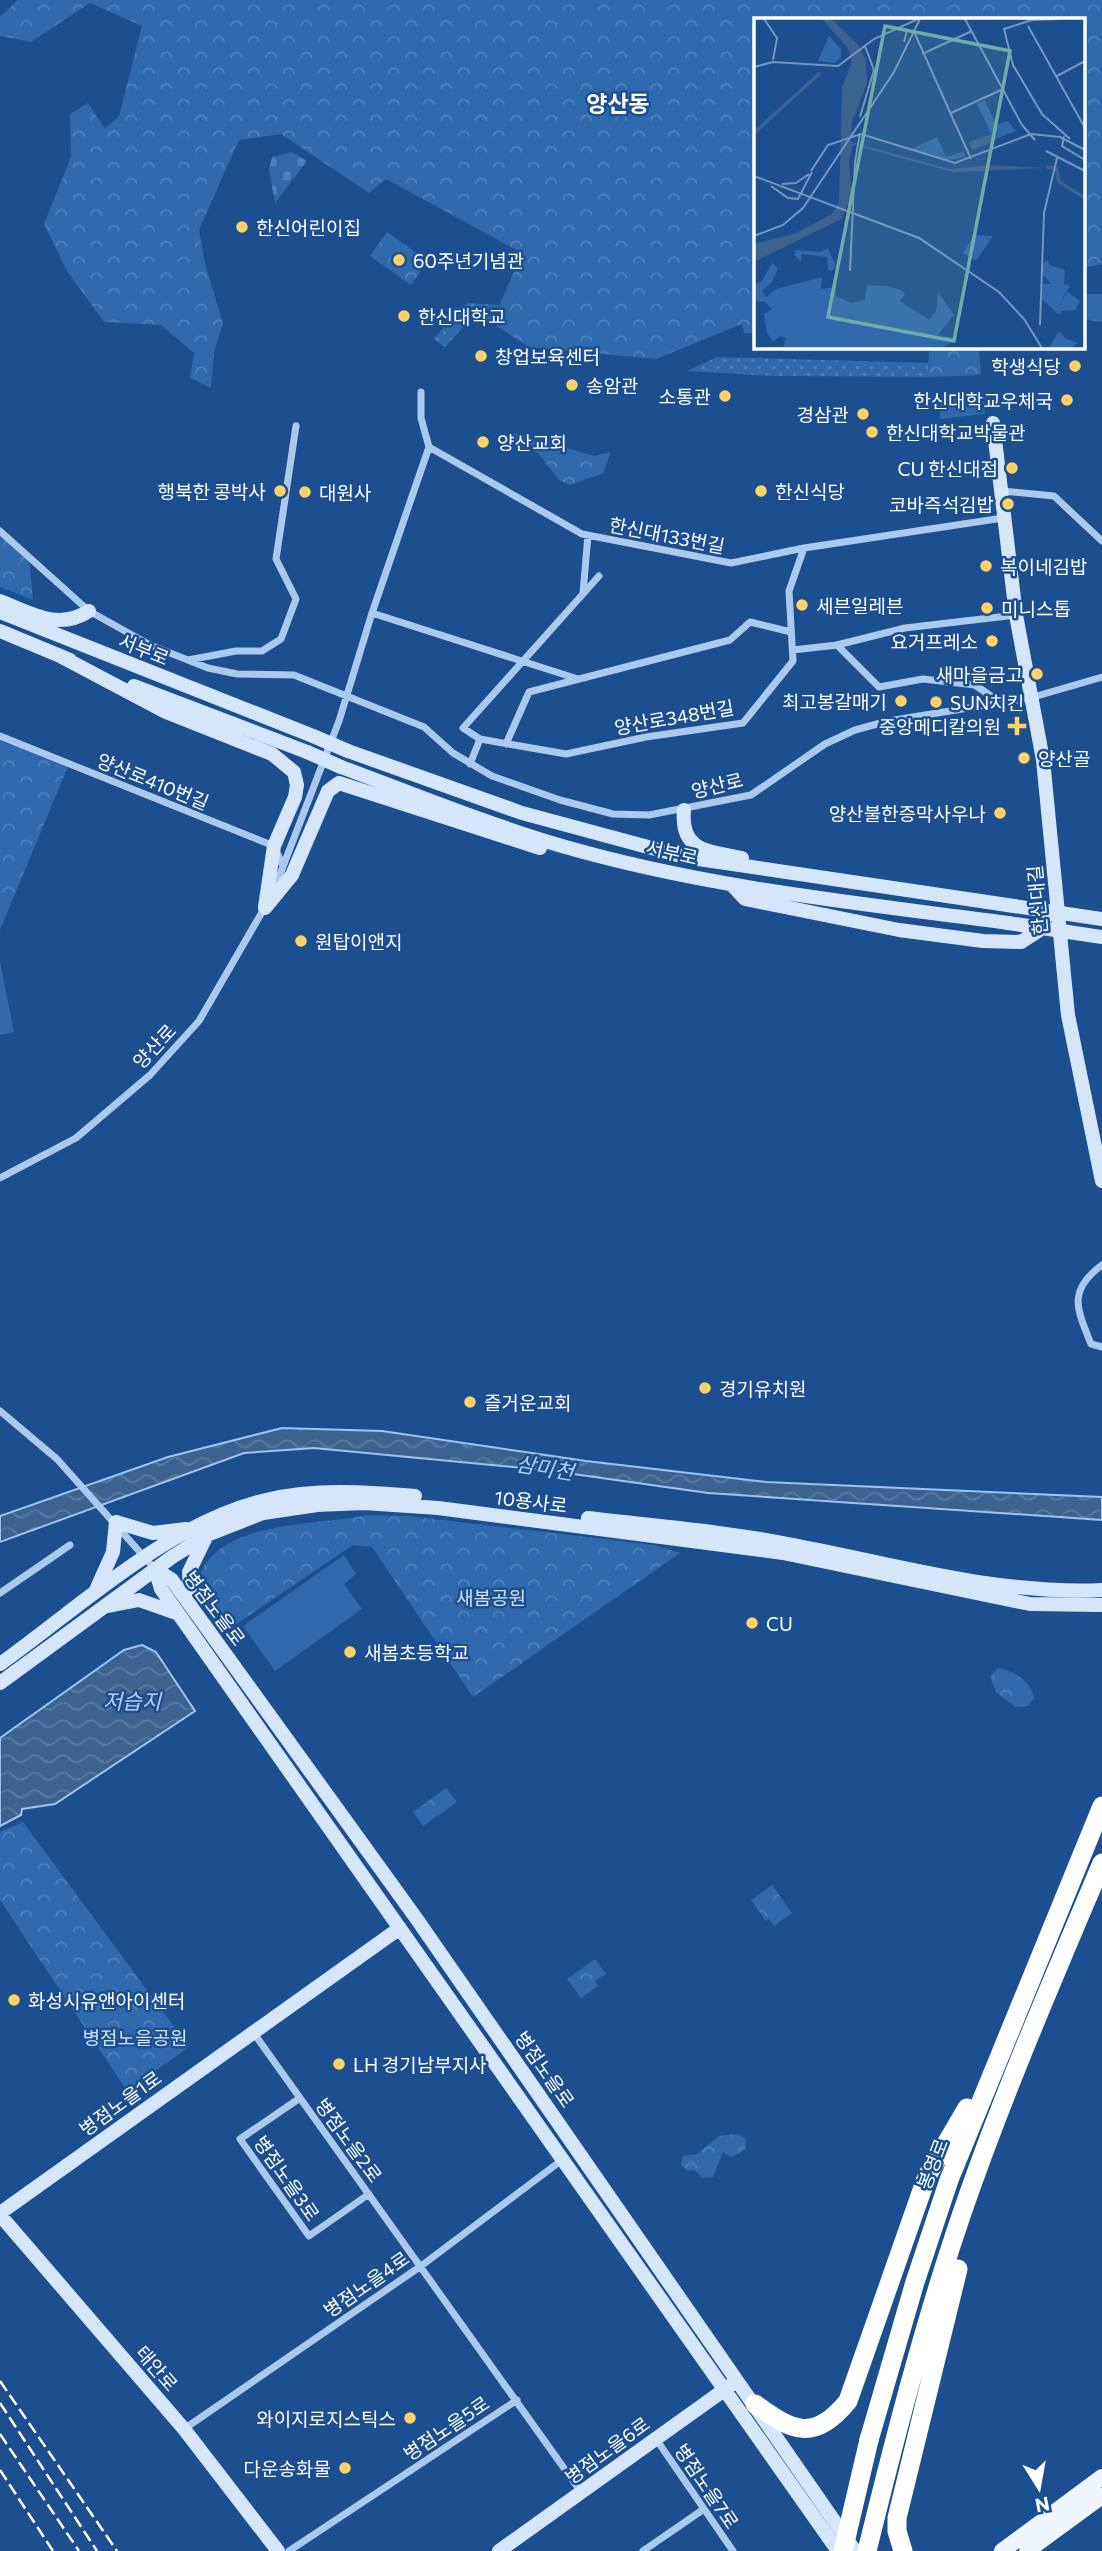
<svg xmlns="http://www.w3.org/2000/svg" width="1102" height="2551" font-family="Commissioner,'Noto Sans KR',sans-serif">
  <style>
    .grass { fill: #2e69ad }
    .forest { fill: url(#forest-crowns) }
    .cemetery { fill: url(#cemetery-stones) }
    .garden { fill: url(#garden-dots) }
    .water { fill: url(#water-waves); stroke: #9cc4f0; stroke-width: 2 }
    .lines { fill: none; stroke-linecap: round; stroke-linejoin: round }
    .street { stroke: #a9c9ee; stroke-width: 7 }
    .secondary { stroke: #d6e6fa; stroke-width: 14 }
    .primary { stroke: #f0f6ff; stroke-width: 16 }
    .highway { stroke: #fff; stroke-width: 19 }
    .rail { stroke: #fff; stroke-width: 2.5; stroke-dasharray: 12 5; stroke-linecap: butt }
    .secondary-bridge { stroke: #d6e6fa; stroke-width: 14 }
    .highway-bridge { stroke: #fff; stroke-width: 19 }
    .poi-dot { fill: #ffd166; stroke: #1b4f8f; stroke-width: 2.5 }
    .labels { text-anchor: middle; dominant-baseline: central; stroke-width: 5; stroke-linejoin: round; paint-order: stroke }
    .poi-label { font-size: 19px; fill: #fff; stroke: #1b4f8f; text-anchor: start }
    .street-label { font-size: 19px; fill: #fff; stroke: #1b4f8f }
    .park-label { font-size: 19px; fill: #cfe3fa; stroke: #1b4f8f }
    .water-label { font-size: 21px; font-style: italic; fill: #b5d3f5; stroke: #1b4f8f }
    .quarter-label { font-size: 23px; font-weight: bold; fill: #fff; stroke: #1b4f8f }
    .inset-river { fill: none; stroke: #3c6290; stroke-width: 3.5 }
    .inset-road { fill: none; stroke: #7695bc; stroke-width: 2 }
    .view { fill: #6fada8; fill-opacity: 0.15; stroke: #6fada8; stroke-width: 3.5 }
    .inset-edge { fill: none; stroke: #fff; stroke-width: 3.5 }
  </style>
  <defs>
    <pattern id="forest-crowns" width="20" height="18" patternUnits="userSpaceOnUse" patternTransform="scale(1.75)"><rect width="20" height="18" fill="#2e69ad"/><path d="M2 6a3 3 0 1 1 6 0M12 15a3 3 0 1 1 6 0" fill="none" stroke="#4d80b9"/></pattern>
    <pattern id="cemetery-stones" width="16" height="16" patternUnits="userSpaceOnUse" patternTransform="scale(1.75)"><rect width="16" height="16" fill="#2e69ad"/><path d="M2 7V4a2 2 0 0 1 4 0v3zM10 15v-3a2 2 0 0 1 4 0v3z" fill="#4d80b9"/></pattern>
    <pattern id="garden-dots" width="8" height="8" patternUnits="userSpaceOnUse" patternTransform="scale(1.75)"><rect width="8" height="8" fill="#2e69ad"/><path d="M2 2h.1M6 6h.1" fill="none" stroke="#4d80b9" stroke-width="1.8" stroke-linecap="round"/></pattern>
    <pattern id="water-waves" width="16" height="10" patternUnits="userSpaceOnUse" patternTransform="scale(1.75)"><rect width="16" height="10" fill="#3c6290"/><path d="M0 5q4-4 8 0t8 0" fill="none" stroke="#597aa1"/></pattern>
  </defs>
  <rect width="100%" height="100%" fill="#1b4f8f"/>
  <path class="grass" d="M953,392L983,394L985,414L940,419L939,400Z
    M0,961L14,1032L0,1035Z
    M344,1555L356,1574L344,1584L362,1609L275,1671L243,1626Z"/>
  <path class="forest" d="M18,0H1102V264L1083,268V19H755V333H744L742,324L656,359L529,347L492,323L522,253L386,179L369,193L281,134L239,140L199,230L205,263L223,324L214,352L211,388L190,378L194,353L161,325L104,322L67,271L44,224L71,157L70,114L88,103L105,129L119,116L142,26L90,3L31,42L0,36V17Z
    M387,232L428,261L411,285L370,256Z
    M1083,294H1102V322L1083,319Z
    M929,347L979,350L981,375L928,377Z
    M514,433L594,456L611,452L603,473L570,485L559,480L538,453L509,445Z
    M0,531L29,557L33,600L0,587Z
    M0,736L69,764L0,930Z
    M366,1515L408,1516L654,1545L680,1553L473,1697L372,1547L353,1545L229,1629C220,1617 201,1599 198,1584C197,1578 202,1570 205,1565C236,1519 319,1526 366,1515Z
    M998,1668C1013,1670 1032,1682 1034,1698L1028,1706L1015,1707L996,1692L990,1677Z
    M446,1788L457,1802L423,1826L413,1812Z
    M23,1822L189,2047L127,2091L0,1900V1832Z
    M772,1885L792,1913L774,1926L769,1919L766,1921L751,1900Z
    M595,1959L606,1974L595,1981L598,1986L581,1998L567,1979Z
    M737,2134L746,2139L745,2150L731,2157L723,2152L713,2177L702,2178L695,2170L688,2171L681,2165L683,2156L697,2154L719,2136Z"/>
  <path class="cemetery" d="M292,152L307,161L275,203L269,170L272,157Z"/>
  <path class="garden" d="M467,303L499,305L492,323L472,318L445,347L433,339Z
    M717,357L928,363V377L775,376L687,371Z"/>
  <path class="water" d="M282,1428L382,1431L586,1461L766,1482L1102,1497V1520L708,1493L545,1470L314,1448L244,1453L0,1542V1516L168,1457Z
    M142,1645L156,1652L195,1711L55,1804L22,1809L21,1815L0,1826V1738L124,1650Z"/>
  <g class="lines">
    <path class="street" d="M421,392V418L429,447
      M1002,491L1054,496L1102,541
      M0,531L89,611L150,645L208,668L237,674L294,675L424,727L453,753L492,776L560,800L613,814L649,815L751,795L825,744L855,730L888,721L1030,698L1102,677
      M583,593L588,535
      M372,613L578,679
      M837,645L879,687L923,679L975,685L1001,703
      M793,650L837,645L905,628L1016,615
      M188,660L236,651H262L281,639L296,599L276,559L296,426
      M0,736L274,846L283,866
      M480,739L463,728L599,576
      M506,744L529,692L730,640L750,622L791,632
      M470,764L480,739L566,754L646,737L743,723L793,661L789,591L804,548
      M274,890L339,721L372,613L429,447L582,534L731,563L804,548L1003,518
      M0,1178L76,1138L150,1075L199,1021L265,907
      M1102,1265C1067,1291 1077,1309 1091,1344L1102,1347
      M0,1411L57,1459L155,1569
      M0,1593L70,1545
      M253,2032L581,2492
      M300,2098L240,2139L309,2236L369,2194
      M184,2429L421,2266L562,2160
      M656,2439L733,2551
      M289,2551L517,2400
      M643,2551L704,2509"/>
    <path class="secondary" d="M993,423L1016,615L1043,760L1068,1015L1102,1181
      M0,601C31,613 58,631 89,611
      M0,612L313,736
      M0,631L70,660
      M62,657L166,712L272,754L294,772L297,785L295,797L274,846L265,907
      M134,686L307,752
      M348,751L522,813L685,857L1014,906
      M341,767C414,794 487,824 562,846C707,888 858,903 1008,923
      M684,810C680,852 709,851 742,858
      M732,885L745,899L899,930L983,941L1021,942L1038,931L1045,915L1057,914
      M265,908L292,875L328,791L339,783L540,848
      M588,1518C654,1526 722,1531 788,1544C892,1563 995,1595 1102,1590
      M155,1569L172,1580L416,1918L855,2551
      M155,1569L161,1589L838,2551
      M96,1590L113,1552L116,1522L153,1533L186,1529
      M191,1605L189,1572L207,1535
      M108,1606L139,1600L176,1613
      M0,1664C80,1607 168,1523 266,1500C315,1488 366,1492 415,1496
      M0,1683L172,1557L207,1535L263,1513L317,1505L364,1503L438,1508L783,1553L1030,1604L1102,1605
      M0,2213L400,1928
      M0,2215L184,2429L278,2551
      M499,2551L731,2385"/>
    <path class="primary" d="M1002,2551L1102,2477
      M1027,2551L1102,2496"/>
    <path class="highway" d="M755,2404C792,2431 814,2443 848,2401L927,2176L967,2108
      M869,2440L915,2282L949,2180L1102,1806
      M867,2551C895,2437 924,2324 962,2213C1003,2094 1053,1979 1102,1863
      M903,2551L897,2531V2518L958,2269"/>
    <path class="rail" d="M0,2381L117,2551
      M0,2403L97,2551
      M0,2434L79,2551
      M0,2470L53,2551"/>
    <path class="secondary-bridge" d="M313,736L348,751
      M307,752L341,767
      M1014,906L1102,919
      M1008,923L1102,937"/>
    <path class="highway-bridge" d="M843,2551L869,2440"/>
  </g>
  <g class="poi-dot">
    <circle cx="242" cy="227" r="7"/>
    <circle cx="399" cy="260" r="7"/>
    <circle cx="404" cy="316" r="7"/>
    <circle cx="481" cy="356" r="7"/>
    <circle cx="1075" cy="366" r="7"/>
    <circle cx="572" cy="385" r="7"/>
    <circle cx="725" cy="396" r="7"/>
    <circle cx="1067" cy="400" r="7"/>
    <circle cx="863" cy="414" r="7"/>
    <circle cx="872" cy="432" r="7"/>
    <circle cx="483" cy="442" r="7"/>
    <circle cx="1012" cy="468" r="7"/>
    <circle cx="280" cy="491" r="7"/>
    <circle cx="761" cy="491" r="7"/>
    <circle cx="305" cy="492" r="7"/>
    <circle cx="1008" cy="504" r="7"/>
    <circle cx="986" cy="566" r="7"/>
    <circle cx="802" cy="605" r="7"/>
    <circle cx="987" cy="608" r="7"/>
    <circle cx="992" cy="641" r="7"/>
    <circle cx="1037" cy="674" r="7"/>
    <circle cx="901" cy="701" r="7"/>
    <circle cx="936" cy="702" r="7"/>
    <path d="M1013.5 715.5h7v7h7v7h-7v7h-7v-7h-7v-7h7z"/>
    <circle cx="1024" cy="758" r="7"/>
    <circle cx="1000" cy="813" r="7"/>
    <circle cx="301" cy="941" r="7"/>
    <circle cx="705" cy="1388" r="7"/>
    <circle cx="470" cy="1402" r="7"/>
    <circle cx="752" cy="1623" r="7"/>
    <circle cx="350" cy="1652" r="7"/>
    <circle cx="14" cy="2000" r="7"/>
    <circle cx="339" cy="2064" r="7"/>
    <circle cx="410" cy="2418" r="7"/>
    <circle cx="345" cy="2468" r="7"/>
  </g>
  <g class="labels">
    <g class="poi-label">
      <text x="256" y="227">한신어린이집</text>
      <text x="413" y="260">60주년기념관</text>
      <text x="418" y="316">한신대학교</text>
      <text x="495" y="356">창업보육센터</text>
      <text x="1061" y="366" text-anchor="end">학생식당</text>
      <text x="586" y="385">송암관</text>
      <text x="711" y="396" text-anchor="end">소통관</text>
      <text x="1053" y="400" text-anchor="end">한신대학교우체국</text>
      <text x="849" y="414" text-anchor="end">경삼관</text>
      <text x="886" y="432">한신대학교박물관</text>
      <text x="497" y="442">양산교회</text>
      <text x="998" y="468" text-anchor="end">CU 한신대점</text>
      <text x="266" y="491" text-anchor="end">행북한 콩박사</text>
      <text x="775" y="491">한신식당</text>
      <text x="319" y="492">대원사</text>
      <text x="994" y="504" text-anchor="end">코바즉석김밥</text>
      <text x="1000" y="566">복이네김밥</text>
      <text x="816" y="605">세븐일레븐</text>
      <text x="1001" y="608">미니스톱</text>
      <text x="978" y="641" text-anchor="end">요거프레소</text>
      <text x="1023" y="674" text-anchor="end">새마을금고</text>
      <text x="887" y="701" text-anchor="end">최고봉갈매기</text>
      <text x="950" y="702">SUN치킨</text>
      <text x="1001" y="726" text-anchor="end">중앙메디칼의원</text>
      <text x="1038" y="758">양산골</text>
      <text x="986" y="813" text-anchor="end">양산불한증막사우나</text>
      <text x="315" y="941">원탑이앤지</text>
      <text x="719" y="1388">경기유치원</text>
      <text x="484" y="1402">즐거운교회</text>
      <text x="766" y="1623">CU</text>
      <text x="364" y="1652">새봄초등학교</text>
      <text x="28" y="2000">화성시유앤아이센터</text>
      <text x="353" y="2064">LH 경기남부지사</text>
      <text x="396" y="2418" text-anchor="end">와이지로지스틱스</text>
      <text x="331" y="2468" text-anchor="end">다운송화물</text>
    </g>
    <g class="street-label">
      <text transform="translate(667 535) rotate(11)">한신대133번길</text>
      <text transform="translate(144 649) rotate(22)">서부로</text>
      <text transform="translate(674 717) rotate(-10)">양산로348번길</text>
      <text transform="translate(153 781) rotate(22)">양산로410번길</text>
      <text transform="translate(717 785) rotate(-14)">양산로</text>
      <text transform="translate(672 852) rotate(13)">서부로</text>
      <text transform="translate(1037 900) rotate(-95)">한신대길</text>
      <text transform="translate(154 1046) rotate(-47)">양산로</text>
      <text transform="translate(531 1501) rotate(7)">10용사로</text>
      <text transform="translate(215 1608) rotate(53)">병점노을로</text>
      <text transform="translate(545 2069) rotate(55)">병점노을로</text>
      <text transform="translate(120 2103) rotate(-36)">병점노을1로</text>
      <text transform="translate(349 2140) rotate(54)">병점노을2로</text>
      <text transform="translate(932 2164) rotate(-69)">봉영로</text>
      <text transform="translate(287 2178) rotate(55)">병점노을3로</text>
      <text transform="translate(366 2284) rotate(-35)">병점노을4로</text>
      <text transform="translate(157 2368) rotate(49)">태안로</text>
      <text transform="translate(446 2428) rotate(-34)">병점노을5로</text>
      <text transform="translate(607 2450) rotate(-36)">병점노을6로</text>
      <text transform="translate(707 2486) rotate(56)">병점노을7로</text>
    </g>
    <g class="park-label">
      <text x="491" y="1597">새봄공원</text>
      <text x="135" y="2037">병점노을공원</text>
    </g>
    <g class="water-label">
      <text transform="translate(545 1467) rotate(9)">삼미천</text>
      <text x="132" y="1700">저습지</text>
    </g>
    <g class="quarter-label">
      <text x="618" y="103">양산동</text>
    </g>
  </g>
  <g transform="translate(754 18)">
    <rect width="331" height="331" fill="#1b4f8f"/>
    <path d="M314,274L326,283L321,292L308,293L307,283Z" fill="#2e69ad"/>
    <path d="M75,18L87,31V39L81,45L64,43ZM231,82L242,107L254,103L262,113L244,120L237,115L223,86ZM183,119L192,139L210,133L212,139L191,143L157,131ZM220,217L239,218L222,243L209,235ZM74,230L82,248L78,253L74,252L73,239L48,236L47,244L41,237V232L66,234ZM294,242L295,247L311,252L310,266L316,268L307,283L308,295L304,296L288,281V266H297L288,256L289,245ZM18,245L24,250L18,264L8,273L12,279L22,271L68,259L67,271L82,269V278L97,285L111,282L113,267L133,268L147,272L151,276L146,283L175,302L182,293L184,274L200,297L184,317L202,320L189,330H29L32,320L26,318L19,324L13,315L10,296L18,291L11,284L0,283V267L8,263ZM305,313L311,320L324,325L317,330H295Z" fill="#2e69ad"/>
    <path d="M68,1H78L105,28L112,43L113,65L98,104L97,124L196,151L235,147L293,150L199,154L99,127L95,144L98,176L87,201L0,244V226L42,215L78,196L85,184L88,70L98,43L94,30ZM241,115L243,122L218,132L215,124Z" fill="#3c6290"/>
    <path class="inset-river" d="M0,115L66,55M292,149L302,150L305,164L331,180"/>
    <path class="inset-road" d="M10,1L23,20L19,42M211,1L268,107L281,122M304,1L278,2L250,11L259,47L288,96L316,121M274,8L331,110M144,10L153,12L150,24M161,16L217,141M168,36L218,13M0,49L19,44L84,48L120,21L164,1M303,58L331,43M197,95L249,71M106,99L120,52L111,28M310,118L308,128L331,142M292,133L331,153M57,153L74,127L107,116L201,145L277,116L306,119L331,132M0,158L165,220L245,274L270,301L288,330M28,166L42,165L55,156M17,168L34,180L44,181L58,154M0,218L29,207L49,190L140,54L166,1M96,253L101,144L106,115M286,307L290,195L303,140"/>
    <path class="view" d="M131,8L256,33L200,323L74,299Z"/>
    <rect width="331" height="331" class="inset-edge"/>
  </g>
  <g transform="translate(1039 2488) rotate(169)" stroke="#1b4f8f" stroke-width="5" paint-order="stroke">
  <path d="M0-5L12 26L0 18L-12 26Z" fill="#ffffff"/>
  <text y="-10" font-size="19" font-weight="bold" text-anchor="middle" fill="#ffffff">N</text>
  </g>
</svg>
